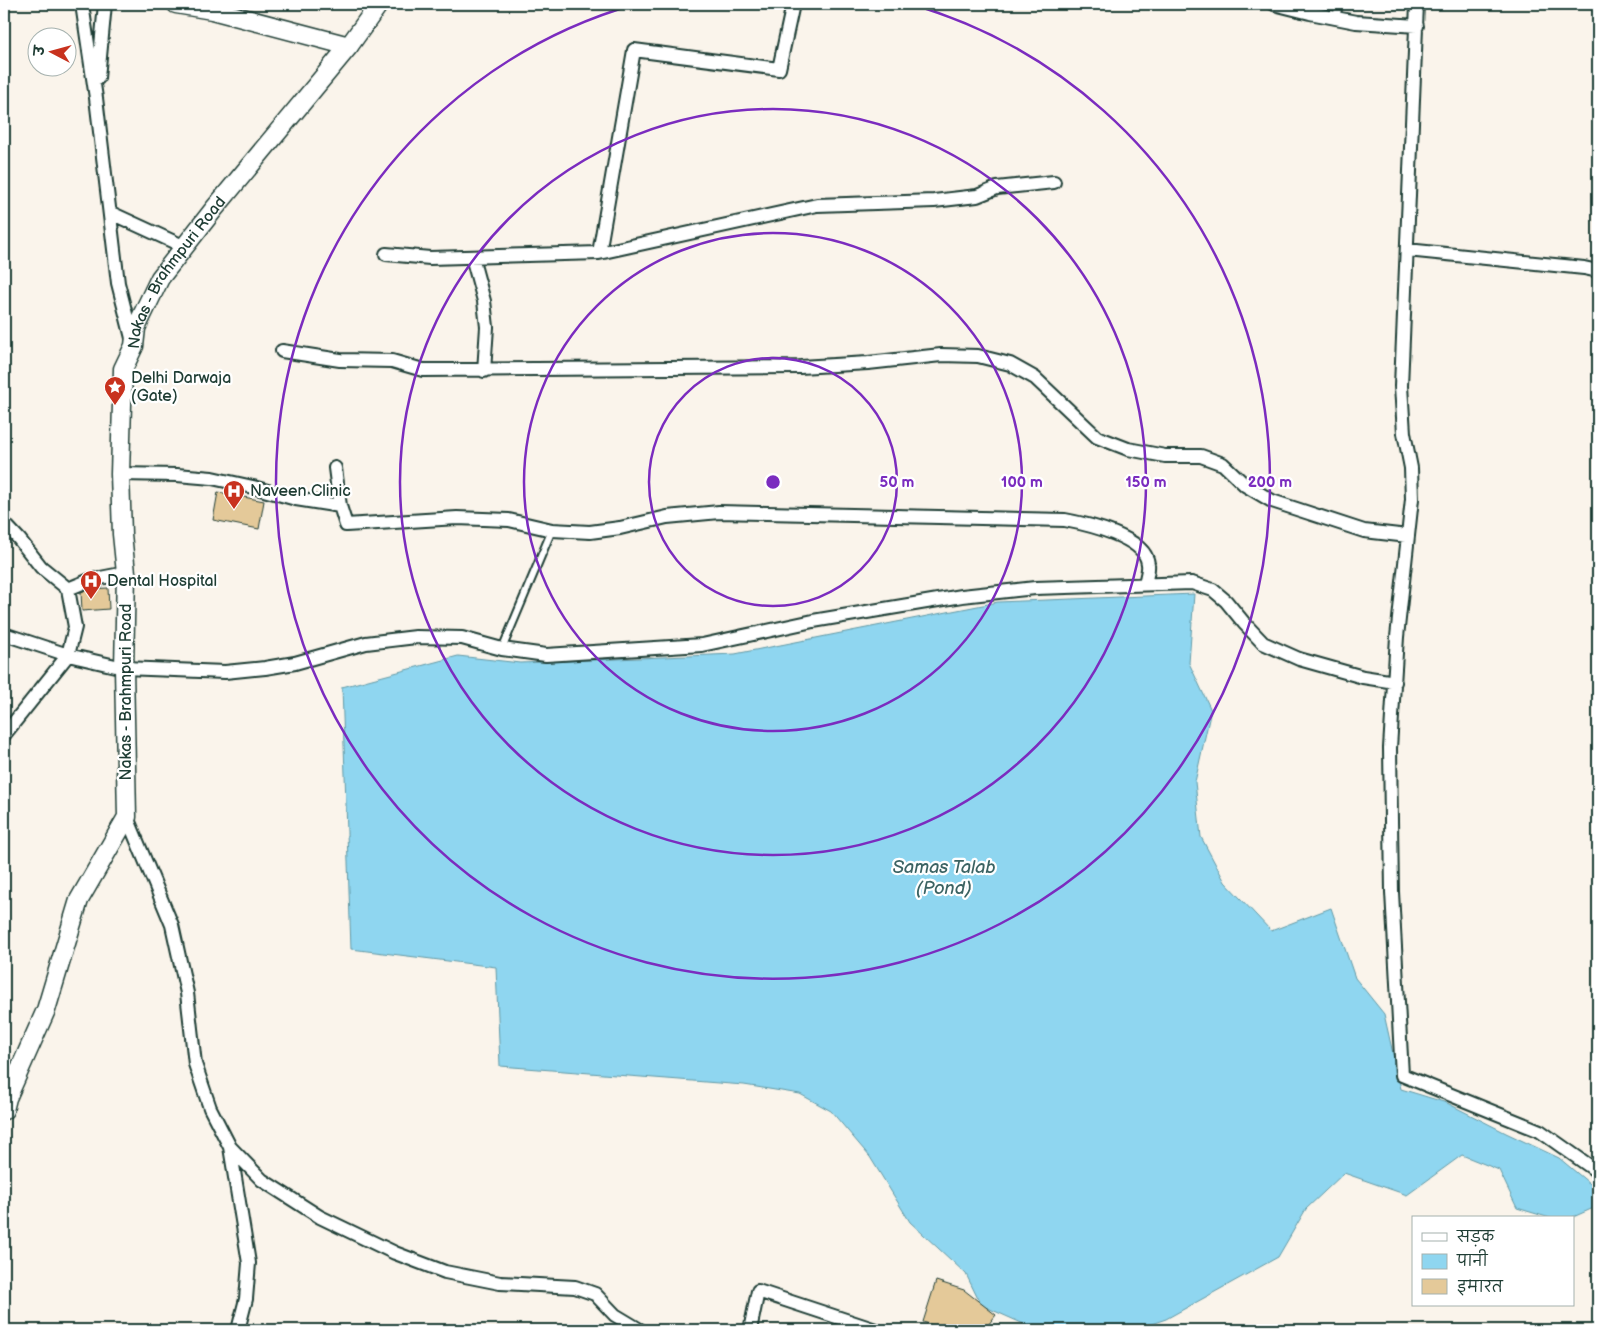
<svg xmlns="http://www.w3.org/2000/svg" width="1602" height="1334" font-family="'Balsamiq Sans','Playpen Sans Deva',sans-serif">
  <style>
    .water { fill: #8fd6f0; stroke: #6299a5 }
    .building { fill: #e4c999; stroke: #1f3d34 }
    .lines { fill: none; stroke-linecap: round; stroke-linejoin: round }
    .lane-casing { stroke: #1f3d34; stroke-width: 10 }
    .street-casing { stroke: #1f3d34; stroke-width: 16 }
    .secondary-casing { stroke: #1f3d34; stroke-width: 21 }
    .lane { stroke: #fff; stroke-width: 6 }
    .street { stroke: #fff; stroke-width: 12 }
    .secondary { stroke: #fff; stroke-width: 18 }
    .ring { fill: none; stroke: #7b2cbf; stroke-width: 2.5 }
    .labels { text-anchor: middle; dominant-baseline: central; stroke-width: 4.5; stroke-linejoin: round; paint-order: stroke }
    .street-label { font-size: 16px; fill: #1f3d34; stroke: #fff }
    .poi-label { font-size: 16px; fill: #1f3d34; stroke: #fff; text-anchor: start }
    .water-label { font-size: 18px; font-style: italic; fill: #3b6363; stroke: #fff }
    .centre { fill: #7b2cbf; stroke: #fff; stroke-width: 2.5 }
    .ring-label { font-size: 15px; text-anchor: middle; font-weight: bold; fill: #7b2cbf; stroke: #fff; stroke-width: 4.5; stroke-linejoin: round; paint-order: stroke }
  </style>
  <rect width="100%" height="100%" fill="#faf4eb"/>
  <filter id="ink" filterUnits="userSpaceOnUse"><feTurbulence type="fractalNoise" baseFrequency=".02" numOctaves="2"/><feDisplacementMap in="SourceGraphic" scale="10" xChannelSelector="R" yChannelSelector="G"/><feConvolveMatrix kernelMatrix="1 2 1 2 8 2 1 2 1" color-interpolation-filters="sRGB"/></filter>
  <g filter="url(#ink)">
    <path class="water" d="M1194,594L1189,663L1211,710L1195,782L1201,837L1225,882L1271,931L1331,908L1355,978L1384,1014L1401,1089L1447,1103L1506,1133L1559,1158L1595,1188L1598,1193V1206L1571,1218H1550L1517,1208L1499,1170L1462,1155L1407,1195L1344,1173L1306,1209L1278,1257L1166,1319L1134,1330H1030L1026,1325L981,1305L966,1274L910,1222L870,1157L831,1111L800,1094L744,1085L500,1066L496,967L351,949L342,687L458,656L520,663L735,654L998,602Z"/>
    <path class="building" d="M218,492L264,501L259,529L213,520Z
      M108,588L109,609L82,611L81,592L88,589Z
      M936,1281L964,1290L996,1315L984,1330H948L923,1322Z"/>
    <g class="lines">
      <g class="lane-casing">
        <path id="lane" d="M1336,18L1339,4
          M502,649L552,530"/>
      </g>
      <g class="street-casing">
        <path id="street" d="M82,4L96,98L118,283L132,338
          M1274,4L1310,13L1356,22L1417,26
          M1417,4L1401,386L1404,433L1411,468L1412,499L1397,637L1390,748L1392,892L1402,1075L1540,1131L1598,1172
          M98,78L105,4
          M111,213L185,247
          M1407,250L1584,268L1598,271
          M599,253L817,205L934,201L977,196L997,188L1054,182
          M386,254L430,258L599,253L634,50L779,69L793,4
          M472,257L484,301L487,327L484,371
          M282,351L340,360L392,361L423,370L800,367L868,363L941,355L978,356L1010,364L1035,378L1097,437L1128,449L1165,456H1201L1223,464L1245,485L1272,501L1364,531L1408,536
          M335,468L340,506L346,525L457,518L509,520L552,530L590,532L620,528L667,517L719,512L1065,520C1086,524 1146,537 1148,564C1149,570 1146,578 1145,584
          M120,474L177,475L212,478L253,487L296,499L340,506
          M4,523L19,539L41,567L68,589L75,627L68,655L4,735
          M68,589L90,580L126,573
          M4,634L68,655L124,668L225,672L265,668L295,663L366,643L416,637L462,638L502,649L546,655L702,645L813,621L962,596L1035,588L1192,583L1213,590L1226,601L1244,623L1263,643L1299,659L1363,677L1395,682
          M127,817L172,925L187,993L195,1064L210,1108L230,1147L262,1180L320,1217L395,1253L445,1272L500,1283L575,1287L595,1294L615,1315L640,1330
          M230,1147L249,1263L246,1299L238,1330
          M750,1330L758,1291L876,1330"/>
      </g>
      <g class="secondary-casing">
        <g id="secondary">
          <path d="M176,4L212,10L349,46"/>
          <path id="s1" d="M4,1110L7,1098L46,1010L79,900L127,817L124,668L126,573L122,534L120,474L123,369L134,346L136,328L160,278L214,209L349,46L379,4"/>
        </g>
      </g>
      <use href="#lane" class="lane"/>
      <use href="#street" class="street"/>
      <use href="#secondary" class="secondary"/>
    </g>
  </g>
  <g class="ring">
    <circle cx="773" cy="482" r="124"/>
    <circle cx="773" cy="482" r="249"/>
    <circle cx="773" cy="482" r="373"/>
    <path d="M910 4A497 497 0 1 1 636 4"/>
  </g>
  <defs>
    <g id="sight-pin" transform="scale(1.125)"><path d="M0 17L-7.5 6A9.5 9.5 0 1 1 7.5 6Z" fill="#c8321e" stroke="#fff"/><path d="M0-6L1.8-2.2L6-1.7L2.9 1.2L3.7 5.4L0 3.3L-3.7 5.4L-2.9 1.2L-6-1.7L-1.8-2.2Z" fill="#fff"/></g>
    <g id="hospital-pin" transform="scale(1.125)"><path d="M0 17L-7.5 6A9.5 9.5 0 1 1 7.5 6Z" fill="#c8321e" stroke="#fff"/><path d="M-5-5h3v3.5h4V-5h3V5h-3V1.5h-4V5h-3Z" fill="#fff"/></g>
  </defs>
  <g fill-rule="evenodd">
    <use href="#sight-pin" x="115" y="387"/>
    <use href="#hospital-pin" x="234" y="491"/>
    <use href="#hospital-pin" x="91" y="581"/>
  </g>
  <g class="labels">
    <g class="street-label">
      <text stroke="none"><textPath href="#s1" startOffset="879">Nakas - Brahmpuri Road</textPath></text>
      <text transform="translate(126 692) rotate(-90)">Nakas - Brahmpuri Road</text>
    </g>
    <g class="poi-label">
      <text x="131" y="378">Delhi Darwaja<tspan x="131" dy="18">(Gate)</tspan></text>
      <text x="250" y="491">Naveen Clinic</text>
      <text x="107" y="581">Dental Hospital</text>
    </g>
    <g class="water-label">
      <text x="944" y="867">Samas Talab<tspan x="944" dy="21">(Pond)</tspan></text>
    </g>
  </g>
  <circle cx="773" cy="482" r="8" class="centre"/>
  <g class="ring-label">
    <text x="897" y="487">50 m</text>
    <text x="1022" y="487">100 m</text>
    <text x="1146" y="487">150 m</text>
    <text x="1270" y="487">200 m</text>
  </g>
  <rect width="1602" height="1334" fill="none" stroke="#fff" stroke-width="20"/>
  <rect x="10" y="10" width="1582" height="1314" fill="none" stroke="#1f3d34" stroke-width="2" filter="url(#ink)"/>
  <rect x="1412" y="1216" width="162" height="90" fill="#ffffff" stroke="#a5b1ae"/>
  <rect x="1422" y="1233" width="25" height="8" fill="#ffffff" stroke="#a5b1ae"/>
  <text x="1457" y="1242" font-size="15" fill="#1f3d34">सड़क</text>
  <rect x="1422" y="1254" width="25" height="15" fill="#8fd6f0" stroke="#a5b1ae"/>
  <text x="1457" y="1266" font-size="15" fill="#1f3d34">पानी</text>
  <rect x="1422" y="1279" width="25" height="15" fill="#e4c999" stroke="#a5b1ae"/>
  <text x="1457" y="1292" font-size="15" fill="#1f3d34">इमारत</text>
  <g transform="translate(52 52) rotate(276)"><circle r="24" fill="#ffffff" stroke="#a5b1ae"/>
  <path d="M0-4L9 19L0 12L-9 19Z" fill="#c8321e"/>
  <text y="-8" font-size="14" font-weight="bold" text-anchor="middle" fill="#1f3d34">उ</text>
  </g>
</svg>
